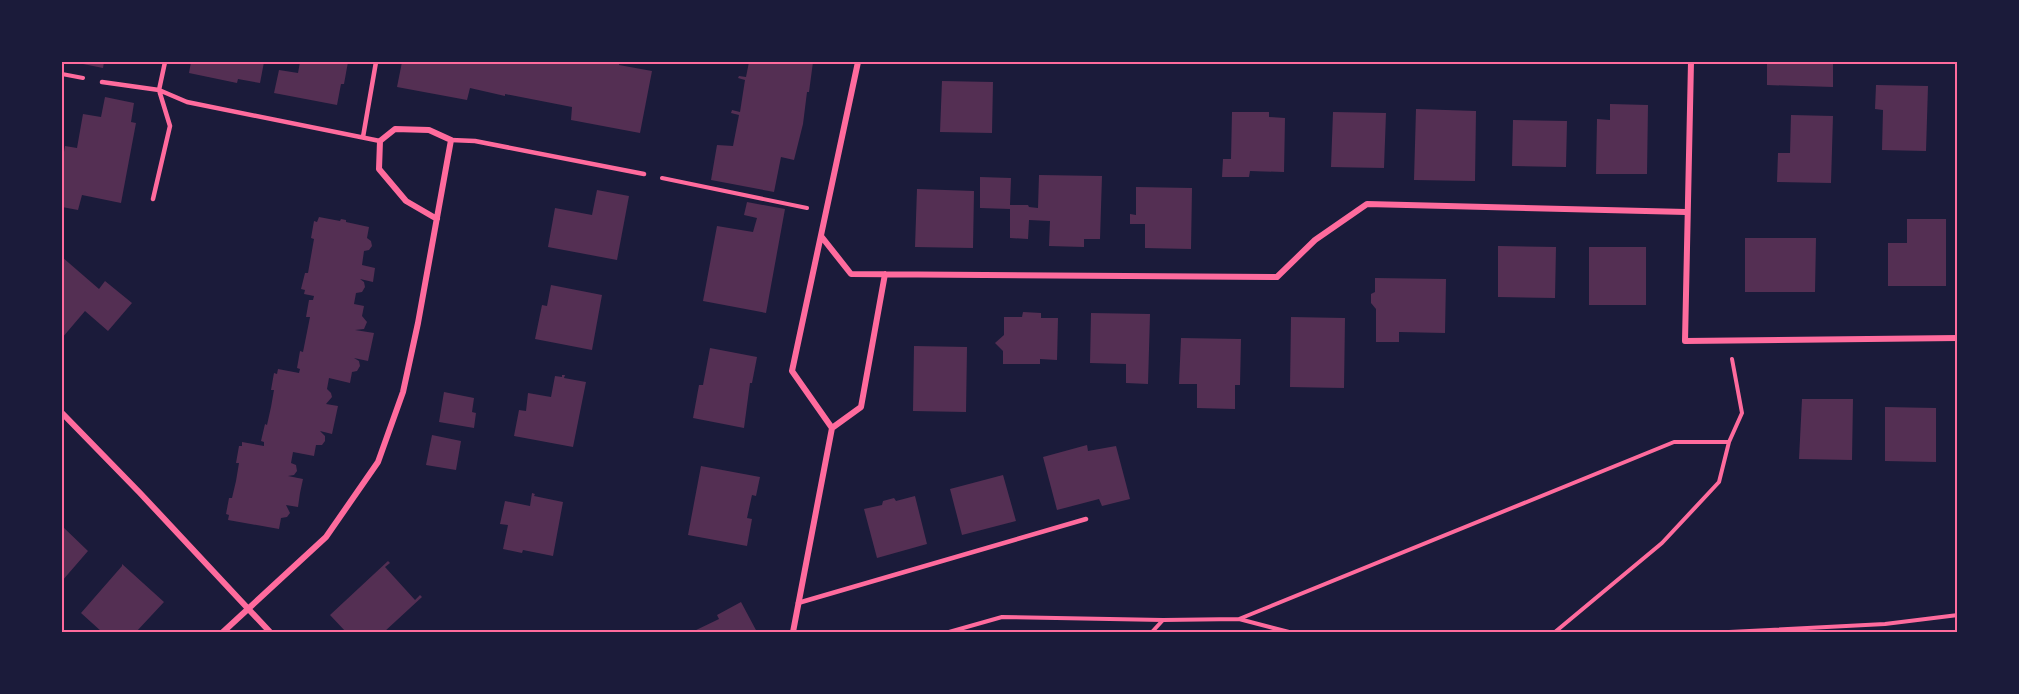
<svg xmlns="http://www.w3.org/2000/svg" width="2019" height="694" font-family="'Roboto Condensed',sans-serif">
  <style>
    .building { fill: #542f53 }
    .lines { fill: none; stroke-linecap: round; stroke-linejoin: round }
    .path { stroke: #ff6b9d; stroke-width: 4 }
    .service { stroke: #ff6b9d; stroke-width: 4.5 }
    .minor { stroke: #ff6b9d; stroke-width: 6 }
    .neatline { fill: none; stroke: #ff6b9d; stroke-width: 2 }
  </style>
  <rect width="100%" height="100%" fill="#1b1b3a"/>
  <path class="building" d="M73,62H104L103,68Z
    M191,62H264L260,83L238,79L237,83L189,73Z
    M300,62H348L344,84H341L337,105L274,93L279,70L298,73Z
    M402,62H602L616,64V62H619V65L652,71L640,133L571,120L572,107L505,94V96L470,88L467,100L397,87Z
    M749,62H813L809,92H807L803,124L794,160L781,157L774,192L711,180L717,145L733,146L739,115L731,113L732,110L740,112L745,80L738,78L739,76L746,77Z
    M1767,62H1833V87L1767,85Z
    M942,81L993,82L992,133L940,132Z
    M1876,85L1928,86L1926,151L1882,150L1883,110L1875,109Z
    M105,97L134,103L131,122L136,123L121,203L82,195L78,210L62,207V164L65,146L77,148L83,114L101,117Z
    M1610,104L1648,105L1647,174H1596L1597,119L1610,120Z
    M1416,109L1476,111L1475,181L1414,180Z
    M1232,112H1269V117L1285,118L1284,172L1250,171L1249,177H1222L1223,159H1231Z
    M1333,112L1386,113L1384,168L1331,167Z
    M1791,115L1833,116L1831,183L1777,182L1778,153H1790Z
    M1513,120L1567,121L1566,167L1512,166Z
    M1039,175L1102,176L1100,239H1084V247L1049,246L1050,221L1029,220L1028,239L1010,238V209L980,208V177L1011,178L1010,205H1028L1029,207L1038,208Z
    M1136,187L1192,188L1191,249L1145,248V224H1130V214L1136,215Z
    M917,189L974,191L973,248L915,247Z
    M597,190L629,196L617,260L548,247L555,208L592,215Z
    M747,202L785,209L766,313L703,301L717,226L753,232L757,218L744,215Z
    M319,217L340,221L341,219L346,220V222L369,227L367,238L371,241L372,246L369,250L364,251L362,265L375,268L373,282L360,279L364,282L365,287L362,292L356,293L354,304L364,306L362,316L367,322L364,329L355,330L374,333L368,361L354,358L359,361L360,366L357,371L352,372L350,383L329,378L327,389L331,393L332,397L326,404L338,406L332,434L320,431L325,436V441L322,445H316L314,456L293,452L291,463L296,465L297,471L294,475L288,476L303,479L300,493L298,507L286,505L290,513L287,517L281,518L279,529L228,520L229,515L226,514L229,498H232L236,481L239,463H236L239,446H242V442L264,446V442L261,441L265,424L267,425L271,407L274,390H271L274,373L277,374L278,369L299,373L300,369L297,368L300,351L303,352L310,317H306L309,300H313L314,296L304,294L305,290L301,289L305,273H308L314,239L311,238L314,221L317,222Z
    M1907,219H1946V286H1888V243H1907Z
    M1745,238H1816L1815,292H1745Z
    M1498,246L1556,247L1555,298L1498,297Z
    M1589,247H1646V305H1589Z
    M62,257L99,289L105,281L132,303L108,331L85,311L62,338Z
    M1375,278L1446,279L1445,333L1399,332V342H1376V309L1371,303V294L1375,292Z
    M551,285L602,295L592,350L535,339L542,305L547,306Z
    M1023,312L1041,313V318H1058L1057,360L1040,359V364H1003V351L995,343L1004,335V317H1022Z
    M1091,313L1150,314L1148,384L1126,383V364L1090,363Z
    M1291,317L1345,318L1344,388L1290,387Z
    M1181,338L1241,339L1240,385H1235V409L1197,408V384H1179Z
    M914,346L967,347L966,412L913,411Z
    M710,348L757,357L752,383H750L744,428L693,418L699,385H703Z
    M562,375H565L564,378L586,382L573,447L514,436L519,410L526,411L528,393L551,397L555,376L562,377Z
    M444,392L474,398L472,412L476,413L474,428L439,422Z
    M1802,399H1853L1852,460L1799,459Z
    M1885,407L1936,408V462L1885,461Z
    M432,435L461,441L456,470L426,465Z
    M1087,445L1088,451L1116,446L1130,499L1102,506L1099,499L1057,510L1043,457Z
    M701,466L760,477L756,496L752,495L747,518L752,519L747,546L688,535Z
    M1003,475L1016,521L962,535L950,489Z
    M532,493L535,494L534,496L563,502L553,556L523,550L522,553L503,549L508,525L500,524L505,501L530,506Z
    M915,496L927,544L877,558L864,509L882,505L883,501L894,498L896,501Z
    M62,526L88,551L62,581Z
    M388,561L390,563L385,567L415,600L420,595L422,597L384,632H355L354,631L346,632L330,615Z
    M122,564L164,602L136,632H102L81,613L122,566Z
    M741,602L757,632H692L719,619L717,615Z"/>
  <g class="lines">
    <path class="path" d="M62,74L83,78
      M662,178L807,208
      M1239,619L1674,442H1729
      M949,632L1002,617L1163,620L1239,619L1289,632
      M1152,632L1163,620
      M1555,632L1662,543L1719,482L1729,442L1742,413L1732,359
      M1729,632L1885,624L1958,615"/>
    <path class="service" d="M102,82L159,90L187,102L380,141
      M363,137L376,62
      M451,140L475,141L644,174
      M153,199L170,126L159,90L165,62
      M798,603L1086,519"/>
    <path class="minor" d="M1691,62L1685,341L1958,338
      M821,236L851,274L1277,277L1315,240L1367,204L1686,212
      M62,413L140,493L270,632
      M832,428L792,371L858,62
      M223,632L326,537L378,462L403,392L418,323L451,140L429,130L395,129L380,141L379,169L406,201L437,219
      M793,632L832,428L861,407L885,274"/>
  </g>
  <rect width="2019" height="694" fill="none" stroke="#1b1b3a" stroke-width="126"/>
  <rect x="63" y="63" width="1893" height="568" class="neatline"/>
</svg>
